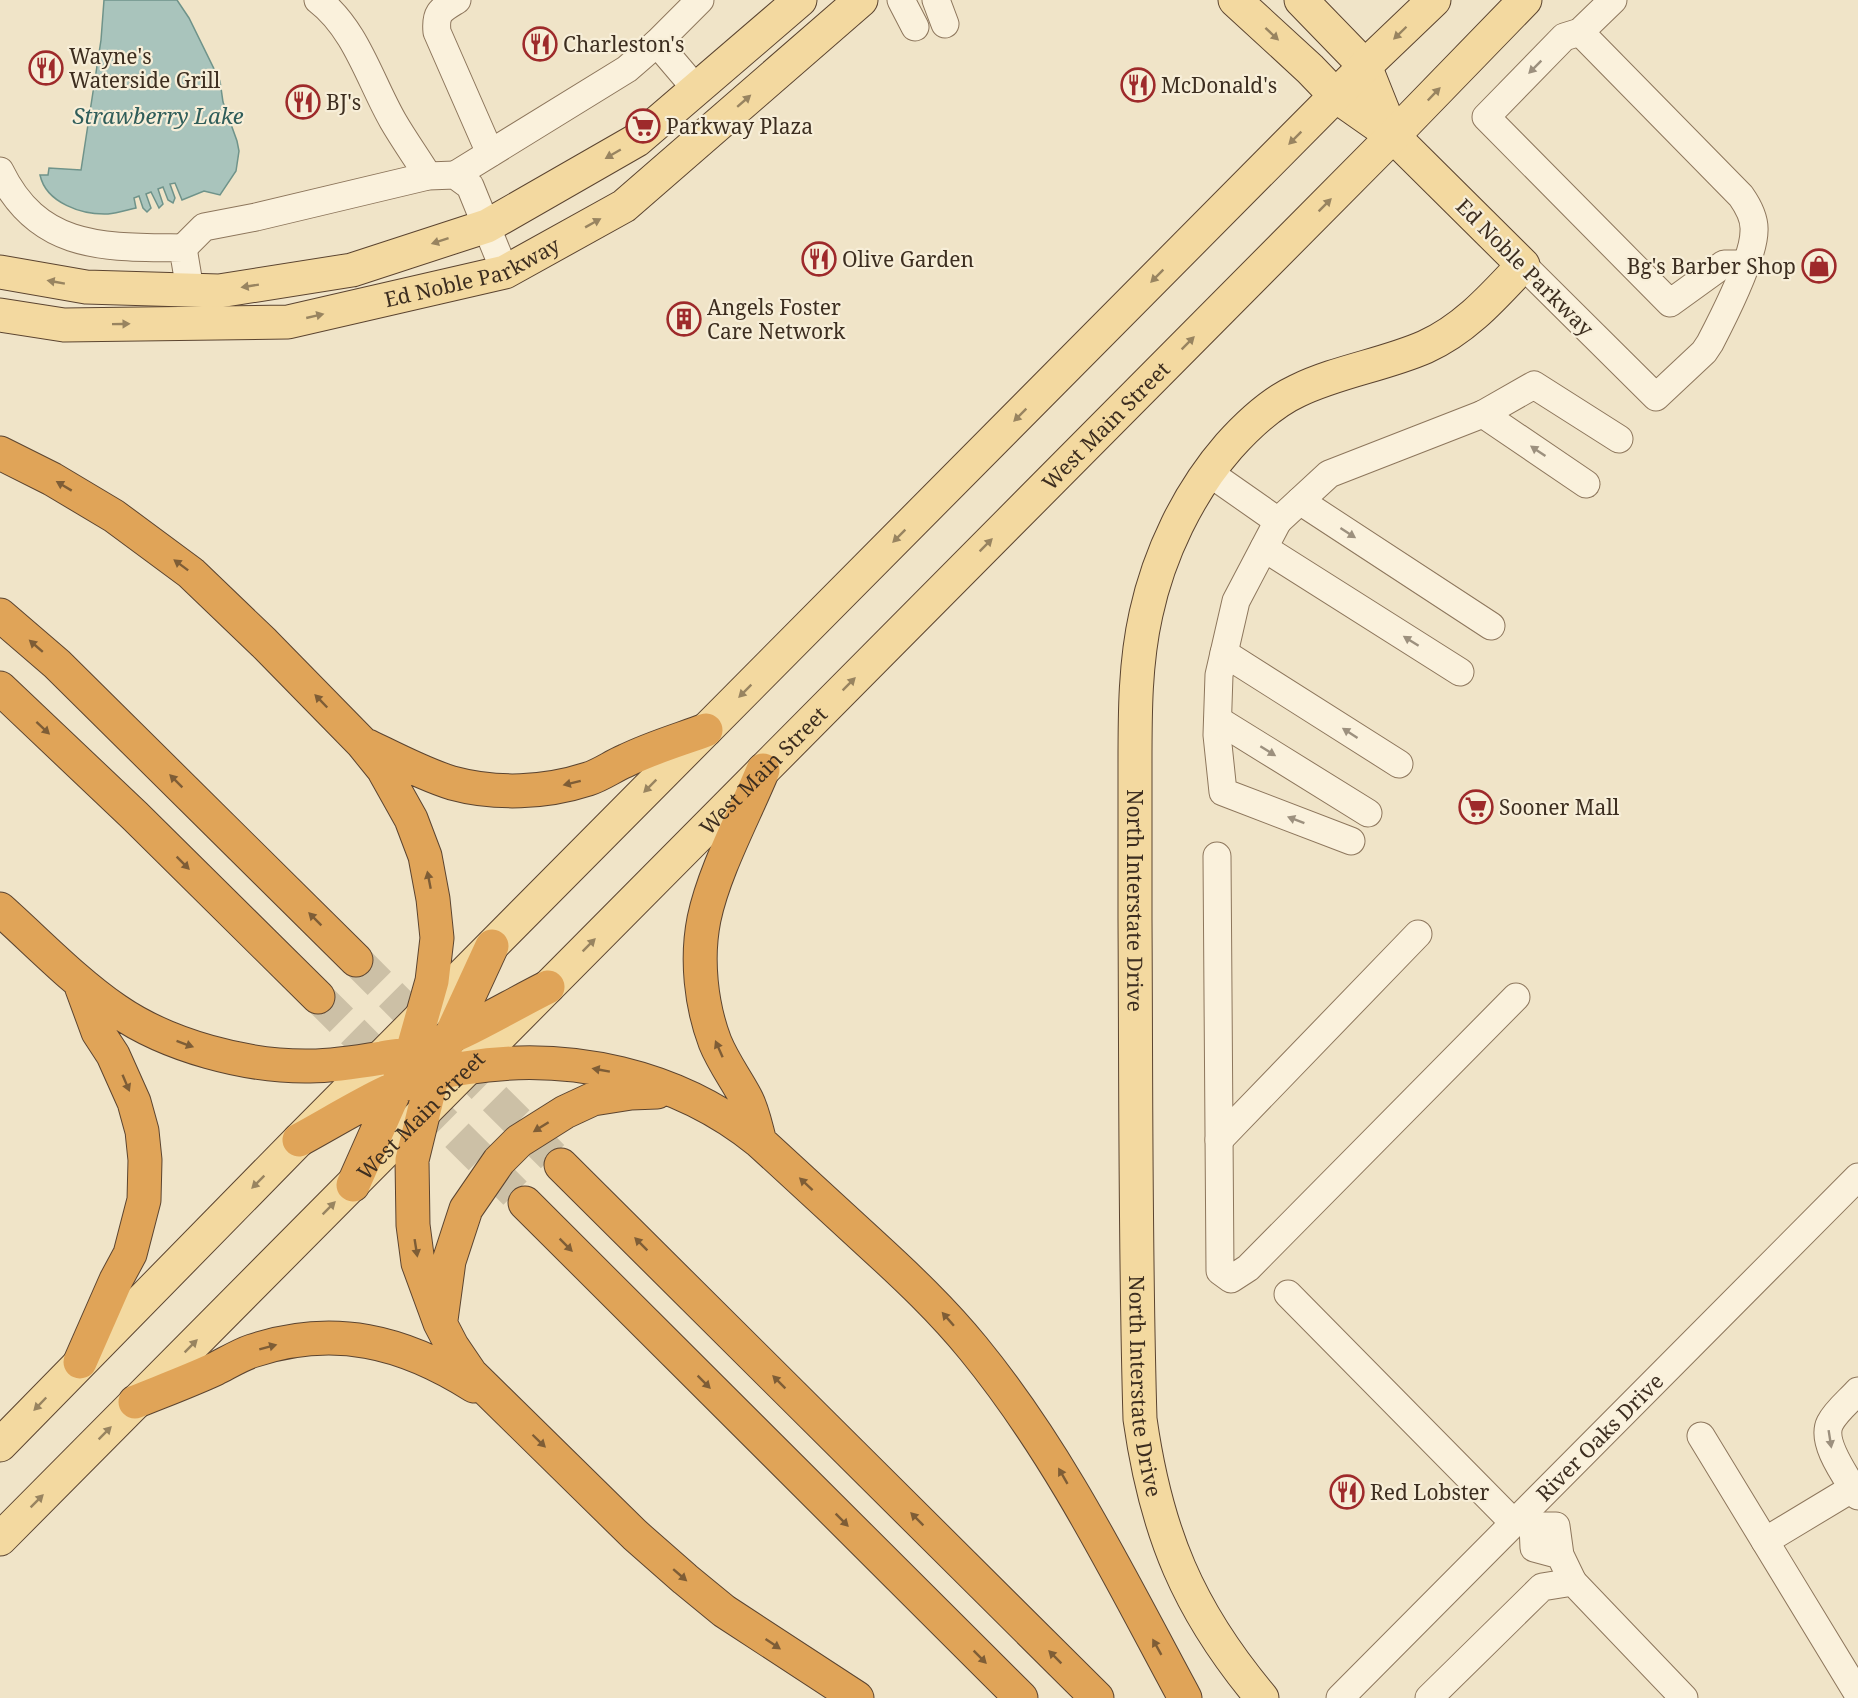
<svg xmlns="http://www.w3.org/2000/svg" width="1858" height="1698" font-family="'Noto Serif',serif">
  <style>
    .water { fill: #a9c4bc; stroke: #6f938a; stroke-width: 1.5 }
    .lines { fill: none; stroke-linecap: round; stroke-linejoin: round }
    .highway-tunnel { stroke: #ccc0a6; stroke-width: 33; stroke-dasharray: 33 16; stroke-linecap: butt }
    .minor-casing { stroke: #8d765c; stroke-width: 29 }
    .major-casing { stroke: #5b4430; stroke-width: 35 }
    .highway-casing { stroke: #5b4430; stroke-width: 35 }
    .minor { stroke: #faf1dc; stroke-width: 27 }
    .major { stroke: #f3d9a0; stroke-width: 33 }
    .highway { stroke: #e0a458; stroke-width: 33 }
    .oneway { fill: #988460 }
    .oneway2 { fill: #9c907e }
    .oneway3 { fill: #7e5d36 }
    .labels { text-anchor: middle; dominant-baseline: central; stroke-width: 4.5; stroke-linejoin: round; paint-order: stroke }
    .poi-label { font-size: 21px; fill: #3d2e20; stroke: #f7eed8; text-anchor: start }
    .street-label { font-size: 21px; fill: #3d2e20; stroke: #f7eed8 }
    .water-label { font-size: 22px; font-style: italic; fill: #2f5d5a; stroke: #f7eed8 }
  </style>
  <rect width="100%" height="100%" fill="#f0e4c8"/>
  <path class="water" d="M104,0H177L189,18L220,81L223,102L237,141L239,151L236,171L220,195L204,191L182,200L175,183L170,184L175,198L173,203L168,200L163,187L158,189L163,204L159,208L151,192L146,194L151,208L147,212L143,208L139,196L134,198L136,208C127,210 117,213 108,214C82,215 46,203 40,175H48L49,168L81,170L101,40Z"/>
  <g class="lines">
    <path class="highway-tunnel" d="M356,960L561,1165
      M318,997L525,1203"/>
    <g class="minor-casing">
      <g id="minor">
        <path d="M318,0C356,29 370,81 393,121C404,140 417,158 428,176"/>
        <path d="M457,0C441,10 435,12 437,32L490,153"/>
        <path d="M901,0L915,27"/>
        <path d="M936,0L945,24"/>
        <path d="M1613,0L1580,32L1564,37L1486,117L1670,303L1724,264H1745"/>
        <path d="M657,43L697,90"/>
        <path d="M0,171C39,251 105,247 183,248L190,290"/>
        <path d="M455,175L627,69L657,43L700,0"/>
        <path d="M183,248L204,227L256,217L428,176L455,175L470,186L505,272"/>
        <path d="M1523,265L1656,397L1704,352L1710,343C1723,318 1754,257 1754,231C1755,218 1748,206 1741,196L1580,32"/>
        <path d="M1483,414L1586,484"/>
        <path d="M1208,472L1278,521L1329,474L1483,414L1534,385L1619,439"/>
        <path d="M1300,501L1491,626"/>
        <path d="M1278,521L1236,601L1219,675L1217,735L1223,792L1351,841"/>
        <path d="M1264,548L1460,672"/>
        <path d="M1224,653L1399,764"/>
        <path d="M1218,720L1368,813"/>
        <path d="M1217,856L1220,1271L1231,1279L1248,1268L1516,997"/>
        <path d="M1219,1140L1418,934"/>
        <path d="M1288,1294L1514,1523"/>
        <path d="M1858,1391C1849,1401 1836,1411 1830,1423C1820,1443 1848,1479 1858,1496"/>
        <path d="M1701,1436L1858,1694"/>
        <path d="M1765,1541L1853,1488"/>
        <path d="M1560,1555L1534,1548L1533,1526H1556L1560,1555L1573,1582"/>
        <path id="s1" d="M1340,1698L1858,1177"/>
        <path d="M1429,1698L1542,1587L1573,1582L1684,1698"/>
      </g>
    </g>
    <g class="major-casing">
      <g id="major">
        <path id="s2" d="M1235,0L1310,69L1336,96L1393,136L1523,265C1493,297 1465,329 1425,347C1384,365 1338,371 1297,391C1271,403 1248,425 1229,446C1188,493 1159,554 1146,614C1135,663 1135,713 1135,763C1135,814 1135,866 1135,918C1136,1085 1135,1252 1140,1419C1156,1532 1188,1610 1262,1698"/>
        <path d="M1301,0L1365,66L1393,136"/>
        <path d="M0,272L86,287L219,291L352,270L487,226L637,140L800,0"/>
        <path id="s3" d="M0,315L64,325L288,322L505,272L624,206L861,0"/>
        <path d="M0,1445L299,1140L1365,66L1434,0"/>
        <path id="s4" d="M0,1539L1393,136L1525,0"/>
      </g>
    </g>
    <g class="highway-casing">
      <path id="highway" d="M0,453L52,479L114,516L191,573L264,643L362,743L383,769L411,819L425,856L433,899L437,938L432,981L412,1052L353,1185
        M0,615L57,664L356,960
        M0,688L135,816L318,997
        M368,746C395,759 423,774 452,783C496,795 545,793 588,779C601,775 613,766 625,761C651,748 679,740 706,730
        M0,909C38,943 74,981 116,1010C168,1046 247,1067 310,1066C334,1066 358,1062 382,1058C392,1056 403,1055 413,1052C460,1037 504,1009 548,987
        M492,946L433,1074L412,1160L413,1225L418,1263L440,1323L452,1346L471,1374L635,1535L685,1579L724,1611L857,1698
        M299,1140C338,1119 391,1085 433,1074C443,1071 454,1070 465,1068C568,1051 678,1075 760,1142C797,1176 834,1210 871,1244C907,1277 942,1310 973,1348C1060,1454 1120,1578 1185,1698
        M760,1142C756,1128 753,1111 746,1098C736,1079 723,1062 715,1042C701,1005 696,959 704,919C714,871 744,816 763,770
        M561,1165L1097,1698
        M525,1203L1021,1698
        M441,1320L449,1261L466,1209L499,1161L519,1141L565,1112L593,1099L631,1093L657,1092
        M80,1362L116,1280L130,1254L144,1200L145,1160L142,1131L134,1102L113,1055L98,1032L80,983
        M135,1402C162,1391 189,1381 215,1369C227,1363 240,1355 252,1351C334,1324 403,1341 474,1386"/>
    </g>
    <use href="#minor" class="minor"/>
    <use href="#major" class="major"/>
    <use href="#highway" class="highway"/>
  </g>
  <defs><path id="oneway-solid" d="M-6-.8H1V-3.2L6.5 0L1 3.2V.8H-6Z" transform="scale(1.5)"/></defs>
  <g class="oneway">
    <use href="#oneway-solid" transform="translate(1400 33) rotate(136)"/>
    <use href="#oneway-solid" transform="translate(1272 34) rotate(43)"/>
    <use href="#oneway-solid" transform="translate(1434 94) rotate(-46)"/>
    <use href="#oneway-solid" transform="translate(744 101) rotate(-41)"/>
    <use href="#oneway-solid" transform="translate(1295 138) rotate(135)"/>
    <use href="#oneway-solid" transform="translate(613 154) rotate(150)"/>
    <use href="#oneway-solid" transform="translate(1325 205) rotate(-45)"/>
    <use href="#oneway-solid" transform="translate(593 223) rotate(-29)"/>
    <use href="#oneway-solid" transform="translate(440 241) rotate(162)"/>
    <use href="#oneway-solid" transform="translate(1157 276) rotate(135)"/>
    <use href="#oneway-solid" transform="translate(56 282) rotate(-170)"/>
    <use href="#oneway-solid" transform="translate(250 286) rotate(171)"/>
    <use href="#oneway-solid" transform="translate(315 316) rotate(-13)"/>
    <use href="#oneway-solid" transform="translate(121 324) rotate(-1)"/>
    <use href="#oneway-solid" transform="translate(1188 343) rotate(-45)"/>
    <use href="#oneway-solid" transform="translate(1020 415) rotate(135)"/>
    <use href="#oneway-solid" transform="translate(899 536) rotate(135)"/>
    <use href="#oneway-solid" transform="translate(986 545) rotate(-45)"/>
    <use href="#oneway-solid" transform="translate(849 684) rotate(-45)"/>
    <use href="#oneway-solid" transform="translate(745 691) rotate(135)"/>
    <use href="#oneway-solid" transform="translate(650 786) rotate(135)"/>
    <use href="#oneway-solid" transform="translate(589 945) rotate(-45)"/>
    <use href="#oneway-solid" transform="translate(258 1182) rotate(135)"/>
    <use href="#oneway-solid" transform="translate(329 1208) rotate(-45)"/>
    <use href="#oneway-solid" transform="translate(191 1346) rotate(-45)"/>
    <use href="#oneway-solid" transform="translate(40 1404) rotate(134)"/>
    <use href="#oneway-solid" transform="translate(105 1433) rotate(-45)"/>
    <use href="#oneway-solid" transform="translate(37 1501) rotate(-45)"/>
  </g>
  <g class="oneway2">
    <use href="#oneway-solid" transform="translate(1535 67) rotate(135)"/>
    <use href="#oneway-solid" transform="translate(1538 451) rotate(-146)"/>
    <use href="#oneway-solid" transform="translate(1348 533) rotate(33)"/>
    <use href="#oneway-solid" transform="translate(1411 641) rotate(-148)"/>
    <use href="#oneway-solid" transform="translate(1350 733) rotate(-147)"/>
    <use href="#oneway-solid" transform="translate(1268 751) rotate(32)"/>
    <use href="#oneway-solid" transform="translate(1296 820) rotate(-159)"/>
    <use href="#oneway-solid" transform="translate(1830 1439) rotate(81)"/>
  </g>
  <g class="oneway3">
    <use href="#oneway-solid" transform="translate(64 486) rotate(-149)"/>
    <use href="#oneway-solid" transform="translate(181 565) rotate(-143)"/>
    <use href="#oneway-solid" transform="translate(36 646) rotate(-139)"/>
    <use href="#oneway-solid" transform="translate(321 701) rotate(-134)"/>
    <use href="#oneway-solid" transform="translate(43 728) rotate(43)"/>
    <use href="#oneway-solid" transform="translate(176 781) rotate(-135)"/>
    <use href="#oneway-solid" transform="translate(572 783) rotate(166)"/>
    <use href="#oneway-solid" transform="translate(183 863) rotate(45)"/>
    <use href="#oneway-solid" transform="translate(429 880) rotate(-101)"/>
    <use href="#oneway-solid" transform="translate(315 919) rotate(-135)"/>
    <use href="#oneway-solid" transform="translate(185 1044) rotate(20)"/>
    <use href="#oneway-solid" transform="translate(719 1049) rotate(-114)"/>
    <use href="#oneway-solid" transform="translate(601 1070) rotate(-170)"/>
    <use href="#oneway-solid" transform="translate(126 1083) rotate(67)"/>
    <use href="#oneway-solid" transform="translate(541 1127) rotate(148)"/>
    <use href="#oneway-solid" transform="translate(806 1184) rotate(-137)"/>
    <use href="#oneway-solid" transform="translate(641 1244) rotate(-135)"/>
    <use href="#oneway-solid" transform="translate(566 1245) rotate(45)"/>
    <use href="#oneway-solid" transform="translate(416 1248) rotate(81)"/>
    <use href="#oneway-solid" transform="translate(948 1319) rotate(-131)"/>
    <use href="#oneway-solid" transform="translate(268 1347) rotate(-15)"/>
    <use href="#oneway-solid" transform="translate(704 1382) rotate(45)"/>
    <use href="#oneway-solid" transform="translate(779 1382) rotate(-135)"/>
    <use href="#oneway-solid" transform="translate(539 1441) rotate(44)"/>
    <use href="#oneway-solid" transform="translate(1063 1476) rotate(-120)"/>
    <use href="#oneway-solid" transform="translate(917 1519) rotate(-135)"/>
    <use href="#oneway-solid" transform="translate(842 1520) rotate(45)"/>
    <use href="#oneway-solid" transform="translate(680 1575) rotate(41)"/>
    <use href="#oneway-solid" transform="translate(773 1644) rotate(34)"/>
    <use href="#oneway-solid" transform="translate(1157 1647) rotate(-119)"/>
    <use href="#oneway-solid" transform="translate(980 1657) rotate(45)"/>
    <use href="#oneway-solid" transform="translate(1055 1657) rotate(-135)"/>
  </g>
  <defs>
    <g id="restaurant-ring" transform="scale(1.725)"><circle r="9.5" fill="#f7eed8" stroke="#9e2a2b" stroke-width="1.5"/><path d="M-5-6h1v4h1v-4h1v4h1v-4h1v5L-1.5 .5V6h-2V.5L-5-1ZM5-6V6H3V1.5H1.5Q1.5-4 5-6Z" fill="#9e2a2b"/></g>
    <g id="supermarket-ring" transform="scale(1.725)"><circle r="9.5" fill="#f7eed8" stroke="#9e2a2b" stroke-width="1.5"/><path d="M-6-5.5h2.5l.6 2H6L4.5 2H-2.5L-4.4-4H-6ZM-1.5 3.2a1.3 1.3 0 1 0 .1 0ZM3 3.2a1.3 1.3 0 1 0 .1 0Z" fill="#9e2a2b"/></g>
    <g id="shop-ring" transform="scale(1.725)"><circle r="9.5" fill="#f7eed8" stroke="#9e2a2b" stroke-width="1.5"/><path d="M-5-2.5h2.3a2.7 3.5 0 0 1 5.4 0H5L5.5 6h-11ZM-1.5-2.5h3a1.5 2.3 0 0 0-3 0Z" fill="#9e2a2b"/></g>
    <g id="building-ring" transform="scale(1.725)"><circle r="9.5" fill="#f7eed8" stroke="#9e2a2b" stroke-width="1.5"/><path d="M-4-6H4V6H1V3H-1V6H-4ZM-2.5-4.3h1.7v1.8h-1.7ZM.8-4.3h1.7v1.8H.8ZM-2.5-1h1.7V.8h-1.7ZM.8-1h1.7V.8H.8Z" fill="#9e2a2b"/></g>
  </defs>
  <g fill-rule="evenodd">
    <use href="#restaurant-ring" x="540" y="44"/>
    <use href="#restaurant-ring" x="46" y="68"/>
    <use href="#restaurant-ring" x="1138" y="85"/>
    <use href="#restaurant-ring" x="303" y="102"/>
    <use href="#supermarket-ring" x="643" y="126"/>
    <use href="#restaurant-ring" x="819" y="259"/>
    <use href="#shop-ring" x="1819" y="266"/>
    <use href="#building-ring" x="684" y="319"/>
    <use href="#supermarket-ring" x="1476" y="807"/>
    <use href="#restaurant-ring" x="1347" y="1492"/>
  </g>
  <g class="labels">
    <g class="poi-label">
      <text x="563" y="44">Charleston's</text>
      <text x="69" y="56">Wayne's<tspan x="69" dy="24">Waterside Grill</tspan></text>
      <text x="1161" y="85">McDonald's</text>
      <text x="326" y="102">BJ's</text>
      <text x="666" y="126">Parkway Plaza</text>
      <text x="842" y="259">Olive Garden</text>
      <text x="1796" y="266" text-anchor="end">Bg's Barber Shop</text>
      <text x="707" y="307">Angels Foster<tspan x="707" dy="24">Care Network</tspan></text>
      <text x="1499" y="807">Sooner Mall</text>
      <text x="1370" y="1492">Red Lobster</text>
    </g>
    <g class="street-label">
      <text transform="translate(1525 267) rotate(45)">Ed Noble Parkway</text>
      <text stroke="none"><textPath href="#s3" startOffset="480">Ed Noble Parkway</textPath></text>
      <text stroke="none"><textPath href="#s4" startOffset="1569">West Main Street</textPath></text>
      <text stroke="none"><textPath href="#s4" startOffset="1083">West Main Street</textPath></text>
      <text stroke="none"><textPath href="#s2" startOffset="1221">North Interstate Drive</textPath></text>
      <text stroke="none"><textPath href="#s4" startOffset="597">West Main Street</textPath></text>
      <text stroke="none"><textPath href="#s2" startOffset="1707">North Interstate Drive</textPath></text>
      <text stroke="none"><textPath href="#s1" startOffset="368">River Oaks Drive</textPath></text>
    </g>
    <g class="water-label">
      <text x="158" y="115">Strawberry Lake</text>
    </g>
  </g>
</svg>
